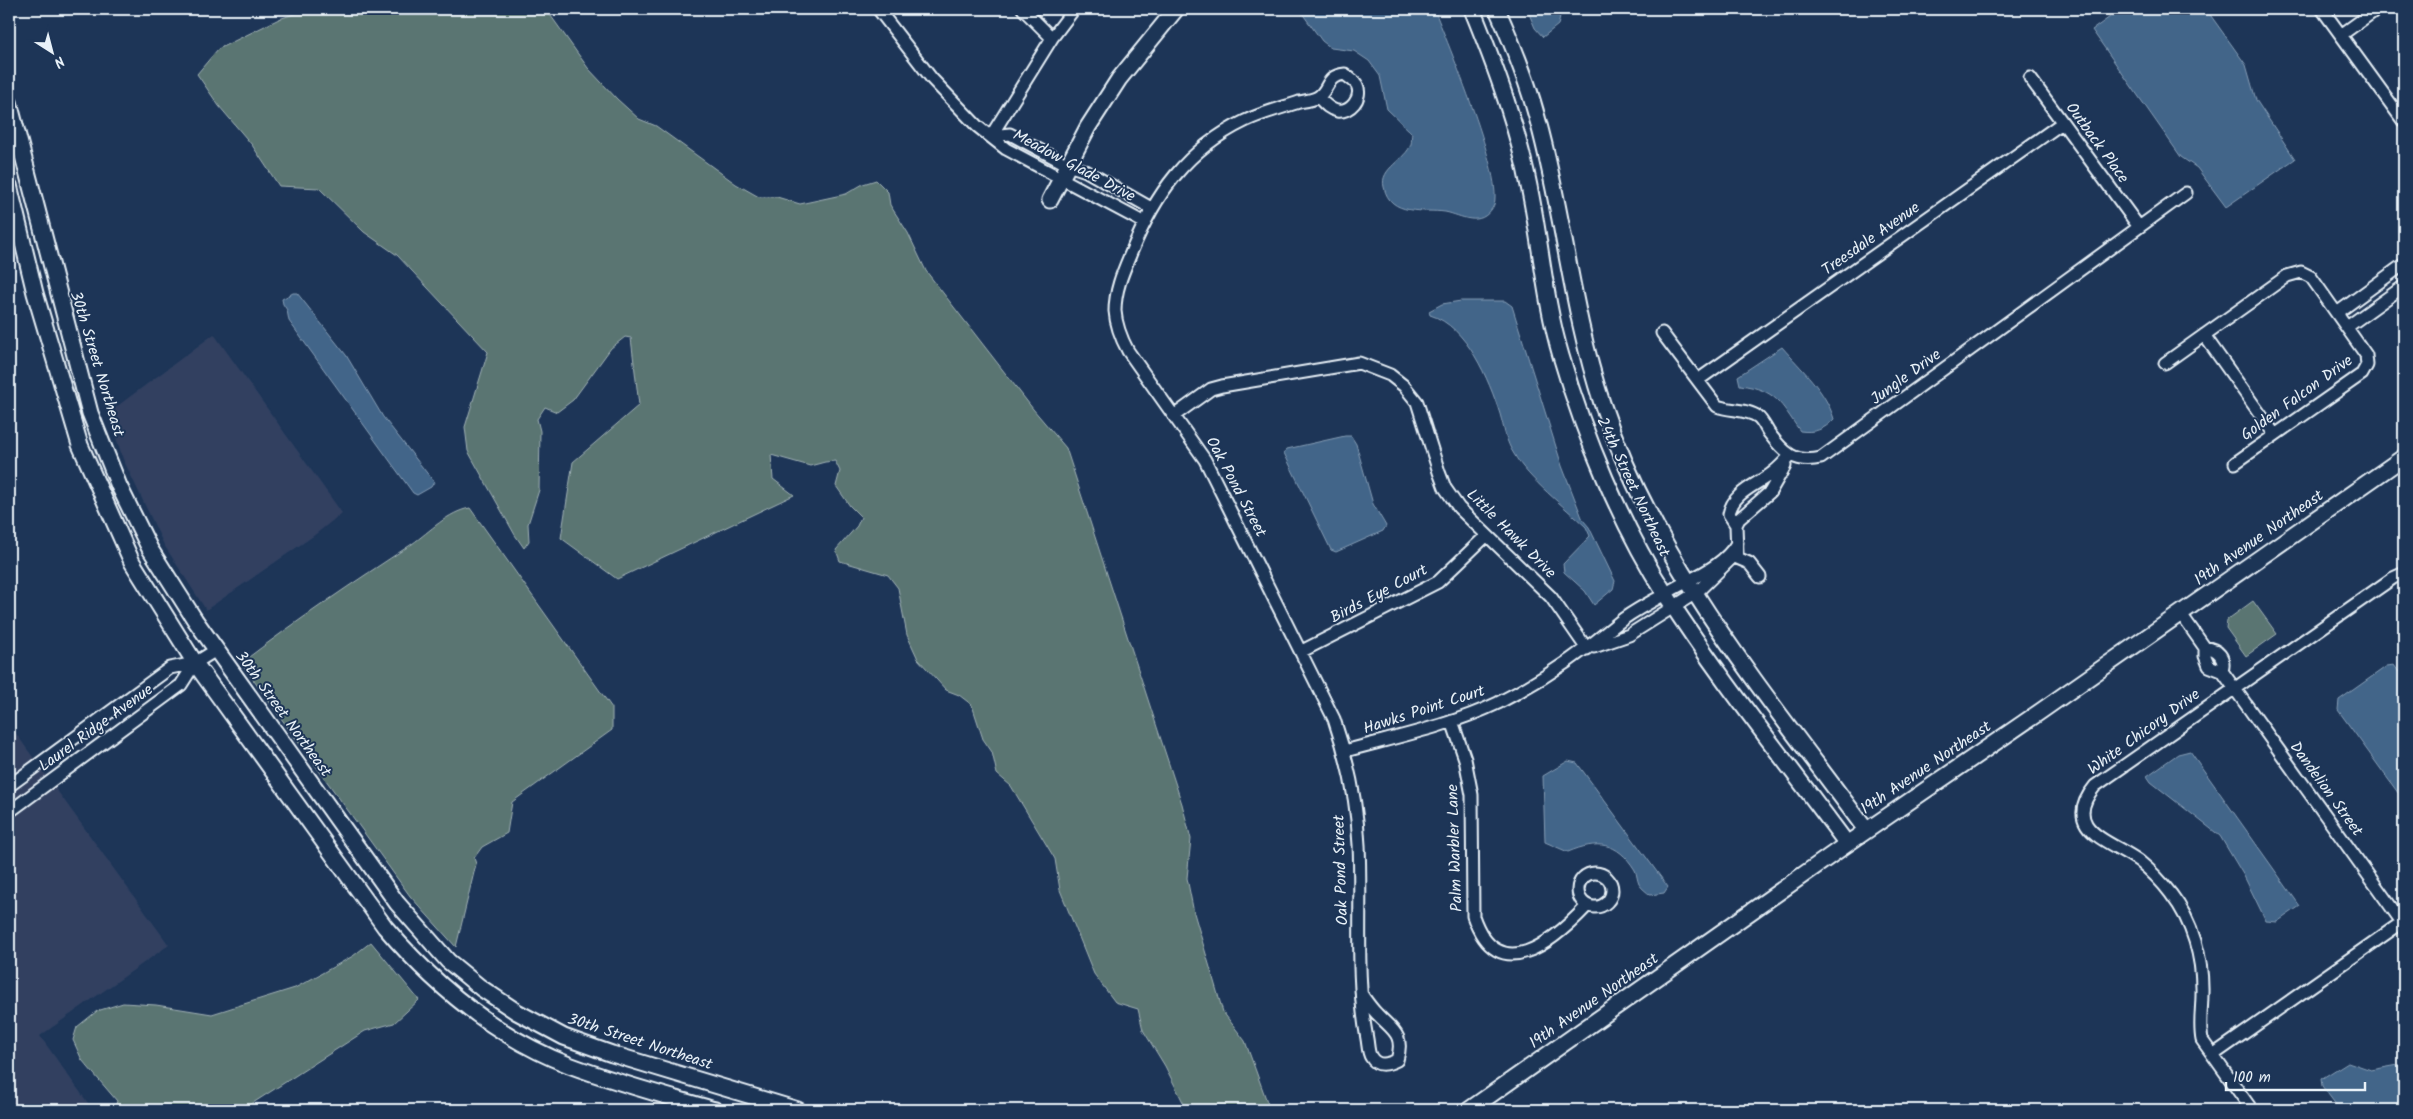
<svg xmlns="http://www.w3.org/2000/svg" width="2413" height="1119" font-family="Kalam,sans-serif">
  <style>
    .built { fill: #304061 }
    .green { fill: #5a7472; stroke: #a1b2b5 }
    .water { fill: #436589; stroke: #859db5 }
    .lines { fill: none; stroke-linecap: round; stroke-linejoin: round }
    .street-casing { stroke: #e8f1f8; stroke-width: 15 }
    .secondary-casing { stroke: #e8f1f8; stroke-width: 19 }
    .street { stroke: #1d3557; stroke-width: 11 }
    .secondary { stroke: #1d3557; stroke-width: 15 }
    .labels { text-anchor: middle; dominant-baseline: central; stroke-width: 4; stroke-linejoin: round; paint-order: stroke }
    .street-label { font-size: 16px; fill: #e8f1f8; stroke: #1d3557 }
  </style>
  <rect width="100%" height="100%" fill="#1d3557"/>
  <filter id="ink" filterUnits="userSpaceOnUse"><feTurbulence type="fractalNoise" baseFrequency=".02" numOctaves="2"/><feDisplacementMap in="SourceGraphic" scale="10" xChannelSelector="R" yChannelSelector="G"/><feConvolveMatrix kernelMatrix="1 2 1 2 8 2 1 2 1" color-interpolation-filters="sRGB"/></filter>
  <g filter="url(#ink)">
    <path class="built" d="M214,334L342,513L312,537L206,610L164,545L123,459L108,413Z
      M9,724L169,945L40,1036L93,1110H9Z"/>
    <path class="green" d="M309,9H546L588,68L617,99L639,119L656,126L736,184L759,197H777L800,204L846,194L863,184L876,180L888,192L890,205L908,233L926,271L1033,409L1066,448L1182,804L1191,839L1187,878L1194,913L1223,1012L1245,1041L1270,1110H1187L1165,1066L1143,1030L1138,1009L1115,1002L1094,974L1060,890L1055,859L1011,786L997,774L992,752L983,739L972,705L959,695L946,690L918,659L907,635L898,588L888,575L840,561L836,550L857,526L861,517L850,506L836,486L840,471L835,461L825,462L810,466L771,455L773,479L794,495L617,579L561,538L573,462L639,405L631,338L625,337L611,348L573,400L557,412L545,407L537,419L540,431L539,490L528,524L529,541L524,548L515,535L468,451L465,427L488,352L397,255L364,232L319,188L279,186L252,145L219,106L197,74L218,49L279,19Z
      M470,508L612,708V730L512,802L507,833L482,847L474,858L476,864L456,947L410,896L241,663C296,621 354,582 412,544C430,531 448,512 470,508Z
      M2253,601L2277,634L2246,656L2226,628L2227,620Z
      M371,942L419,1000L394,1023L365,1031L242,1110H114L117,1101L82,1060L73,1040L77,1027L97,1011L123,1003L156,1005L212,1014L295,988L353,956Z"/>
    <path class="water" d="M1299,9H1434C1446,39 1507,183 1493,207C1480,229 1461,215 1445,212C1424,209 1390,217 1384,187C1379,168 1406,160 1411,144C1412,141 1411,136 1412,133L1387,109L1380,76L1369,61L1354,51L1331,48L1322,41Z
      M1527,9H1555L1560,18L1558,25L1543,37L1535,28Z
      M2121,9H2206L2246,65L2256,100L2295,159L2226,207L2197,168L2181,157L2092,30Z
      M293,293H297L301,298L346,355L383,417L434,482L431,487L417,495L413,493L289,321L287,310L283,304L282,299Z
      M1461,301H1505L1512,306L1562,466L1583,520L1589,527L1615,581L1613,589L1594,605L1585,591L1564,572L1563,564L1590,536L1586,527C1565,507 1528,479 1514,454C1506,442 1504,428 1500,414C1489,380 1467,326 1430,315L1429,311L1442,304Z
      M1782,347C1801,369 1826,391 1834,419C1824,430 1814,433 1800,431C1780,403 1777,390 1740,385L1738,376Z
      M1345,436H1351L1356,444L1373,504L1386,526L1383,531L1336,552L1331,550L1284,453L1287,449Z
      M2394,665L2404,679V801L2338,710L2339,700L2387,666Z
      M2190,751L2300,906L2277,922L2266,921L2244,876L2220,836L2151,782L2147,776L2178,754Z
      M1568,761L1577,763L1668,887L1664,893L1650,895C1647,892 1641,888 1639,884C1637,880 1637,874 1635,870C1617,841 1597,840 1568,852L1545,842L1543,776Z
      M2348,1062L2371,1070L2404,1064V1110H2340L2322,1086L2321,1079Z"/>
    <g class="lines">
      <g class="street-casing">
        <path id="street" d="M878,9L932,79L977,126L1006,149L1143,222
          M1023,9L1052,38
          M2322,9L2404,122
          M2341,35L2377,9
          M2030,78L2139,227
          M1318,97C1324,103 1328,109 1337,111C1350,113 1363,98 1357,85C1355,81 1349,78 1345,74C1325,76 1330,89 1318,97C1313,100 1305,101 1299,102C1281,108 1262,113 1245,121C1187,149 1155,194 1131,253C1123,272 1115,290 1115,311C1116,325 1121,338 1128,351L1205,460L1334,719C1348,760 1357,802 1359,845C1362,909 1355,976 1367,1039C1368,1044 1368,1053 1371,1057C1377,1068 1389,1064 1397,1060C1405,1034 1392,1030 1377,1014C1371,1008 1367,1002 1362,995
          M991,136L1010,134L1068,165L1086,171L1151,208
          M991,136L1052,38L1074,9
          M2337,313L2404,264
          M2347,327L2404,286
          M1662,333L1717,406C1730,411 1748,409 1758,417C1763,421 1766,429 1769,433C1784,453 1795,464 1821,458L2186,193
          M2204,335L2275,435
          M2165,363L2287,276L2301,272L2311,277L2366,355L2367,365L2362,374L2235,463
          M1698,380L2062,123
          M1175,415L1211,389L1222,386L1359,363L1390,375L1404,386L1417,402L1439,472L1445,488L1459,508L1551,597L1587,649
          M1736,525L1739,519L1770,492L1785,466
          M1735,557L1749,563L1760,577
          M1694,595L1737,553L1736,525L1729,514C1733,492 1757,485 1772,473C1778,469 1784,462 1790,456
          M2181,614L2205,648V656L2209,666L2222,671L2404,925
          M1594,647L1629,635L1694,594
          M2205,648C2218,648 2226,658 2222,671
          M1302,651L1438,582L1486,536
          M1452,721L1465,759L1472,795L1473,916C1498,988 1553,942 1587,906
          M1345,751C1396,737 1450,726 1498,703C1541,681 1581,654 1618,623C1631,612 1648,604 1663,595C1687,579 1722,569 1737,543
          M9,786L170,668L195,663L216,650
          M9,812L181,685L195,663
          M1578 890a17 17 0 1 1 34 0a17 17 0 1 1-34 0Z
          M2213,1055L2404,921
          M2252,1110L2202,1040C2199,1025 2202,1009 2202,994C2203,959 2193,922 2171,894C2162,882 2150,870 2139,861C2112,841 2059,830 2095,786L2393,578L2404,573"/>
      </g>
      <g class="secondary-casing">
        <path id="secondary" d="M1472,9C1496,68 1518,128 1530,191C1541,245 1545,302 1561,356C1584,435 1621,525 1666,595C1721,681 1786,761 1847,844
          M1497,9C1513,45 1528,82 1538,121C1564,215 1571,309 1602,403C1656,565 1766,694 1866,830
          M9,102L90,413L119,486L150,549L195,620L397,903L448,961L481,988L517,1012L564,1037L612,1054L798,1110
          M9,185L35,293L80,445L132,562L195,663L385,927C435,986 497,1037 569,1065C617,1083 666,1096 715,1110
          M1050,200L1088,127L1119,79L1176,9
          M1469,1110L1847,844L2041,711L2404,457"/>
      </g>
      <use href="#street" class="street"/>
      <use href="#secondary" class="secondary"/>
    </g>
  </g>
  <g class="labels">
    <g class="street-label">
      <text transform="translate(2097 143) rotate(54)">Outback Place</text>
      <text transform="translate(1074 166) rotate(28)">Meadow Glade Drive</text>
      <text transform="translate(1871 239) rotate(-35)">Treesdale Avenue</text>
      <text transform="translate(97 364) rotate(73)">30th Street Northeast</text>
      <text transform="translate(1906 377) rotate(-36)">Jungle Drive</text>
      <text transform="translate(2297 398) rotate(-36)">Golden Falcon Drive</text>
      <text transform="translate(1236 487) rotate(62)">Oak Pond Street</text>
      <text transform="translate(1633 487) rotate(65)">24th Street Northeast</text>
      <text transform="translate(1511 534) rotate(45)">Little Hawk Drive</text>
      <text transform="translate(2259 538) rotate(-35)">19th Avenue Northeast</text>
      <text transform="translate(1379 594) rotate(-28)">Birds Eye Court</text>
      <text transform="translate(1424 710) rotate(-18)">Hawks Point Court</text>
      <text transform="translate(283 714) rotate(54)">30th Street Northeast</text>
      <text transform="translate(96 728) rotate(-36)">Laurel Ridge Avenue</text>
      <text transform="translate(2144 732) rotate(-36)">White Chicory Drive</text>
      <text transform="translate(1926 768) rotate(-34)">19th Avenue Northeast</text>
      <text transform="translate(2326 789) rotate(54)">Dandelion Street</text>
      <text transform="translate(1455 848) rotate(-92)">Palm Warbler Lane</text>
      <text transform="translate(1341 870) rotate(-92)">Oak Pond Street</text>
      <text transform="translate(1594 1001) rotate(-35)">19th Avenue Northeast</text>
      <text transform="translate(640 1042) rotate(18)">30th Street Northeast</text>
    </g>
  </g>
  <rect width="2413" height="1119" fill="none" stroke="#1d3557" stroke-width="30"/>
  <rect x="15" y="15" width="2383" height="1089" fill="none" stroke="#e8f1f8" stroke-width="2" filter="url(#ink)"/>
  <g transform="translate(52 52) rotate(144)" stroke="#1d3557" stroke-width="4" paint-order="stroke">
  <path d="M0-4L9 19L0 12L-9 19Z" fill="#e8f1f8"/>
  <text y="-8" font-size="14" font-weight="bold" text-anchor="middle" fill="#e8f1f8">N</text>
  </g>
  <path d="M2226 1082v8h139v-8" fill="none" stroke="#e8f1f8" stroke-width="2.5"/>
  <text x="2233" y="1082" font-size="15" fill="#e8f1f8" stroke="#1d3557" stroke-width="4" paint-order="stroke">100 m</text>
</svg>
